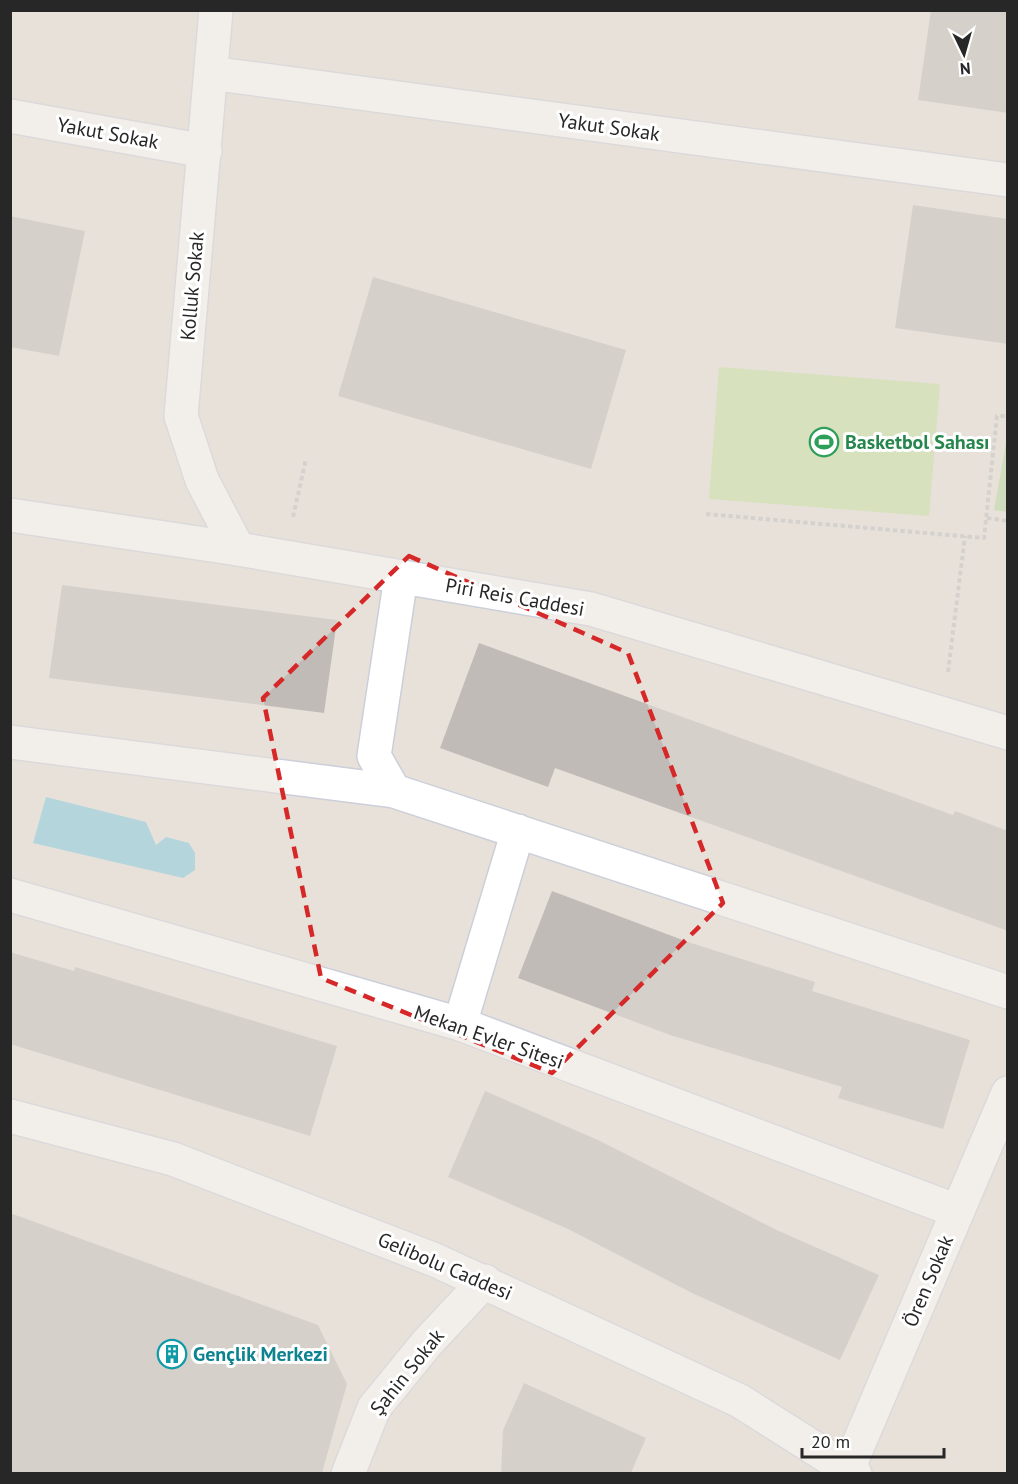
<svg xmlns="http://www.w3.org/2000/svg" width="1018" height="1484" font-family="'PT Sans',sans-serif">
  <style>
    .green { fill: #b2d89c }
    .pitch { fill: #c3df99 }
    .water { fill: #78c6df }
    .building { fill: #c0bbb6 }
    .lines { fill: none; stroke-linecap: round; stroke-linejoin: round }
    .minor-casing { stroke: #cccfda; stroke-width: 36 }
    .tertiary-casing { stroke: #cccfda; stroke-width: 36 }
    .path { stroke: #bebebe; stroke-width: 4; stroke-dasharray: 4.5 3; stroke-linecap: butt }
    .minor { stroke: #fff; stroke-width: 33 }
    .tertiary { stroke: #fff; stroke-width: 33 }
    .marked { fill: none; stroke: #d62828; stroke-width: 4.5; stroke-dasharray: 12 8; stroke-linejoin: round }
    .labels { text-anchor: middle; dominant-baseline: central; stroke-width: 6; stroke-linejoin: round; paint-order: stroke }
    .street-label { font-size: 20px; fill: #272727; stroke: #fff }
    .leisure-label { font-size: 20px; font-weight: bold; fill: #27864d; stroke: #fff; text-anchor: start }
    .culture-label { font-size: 20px; font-weight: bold; fill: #0d838f; stroke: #fff; text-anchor: start }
  </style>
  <rect width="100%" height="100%" fill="#e8e1da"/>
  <path class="green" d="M1007,437V512L994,510Z"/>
  <path class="pitch" d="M719,367L940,384L929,516L709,499Z"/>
  <path class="water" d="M46,797L146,822L156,845L166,837L189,843L195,853V870L183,878L33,843Z"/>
  <path class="building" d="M931,10H1008V113L918,100Z
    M913,205L1008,219V344L895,328Z
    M10,216L85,231L59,356L10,347Z
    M373,277L626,350L591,469L338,396Z
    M62,585L337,620L324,713L49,678Z
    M479,643L953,815L955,811L1008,831V931L555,768L548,787L440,748Z
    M552,891L688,942L815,982L812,991L970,1040L943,1129L838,1098L842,1087L670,1035L518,978Z
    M10,952L74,971L75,967L337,1046L310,1136L10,1044Z
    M485,1091L598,1140L779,1231L879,1275L840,1360L692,1293L568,1229L448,1177Z
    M10,1213L318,1325L347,1384L322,1473H10Z
    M524,1383L646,1438L631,1473H501L503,1430Z"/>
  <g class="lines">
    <g class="minor-casing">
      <path id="minor" d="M216,10L181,416L202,480L238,549
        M211,73L1008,180
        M10,116L205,151
        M401,577L374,756L394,791L1008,992
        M10,742L394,791
        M10,895L460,1024L957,1211
        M460,1024L518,831
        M10,1116L173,1159L435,1260L740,1401L855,1474
        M348,1474L374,1408L427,1343L485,1281
        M843,1474L848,1469L1008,1093"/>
    </g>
    <g class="tertiary-casing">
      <path id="tertiary" d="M10,515L238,549L591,609L1008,733"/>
    </g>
    <path class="path" d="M706,514L984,538L997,416H1008
      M293,517L306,459
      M987,518L1008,521
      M948,672L965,536"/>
    <use href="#minor" class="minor"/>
    <use href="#tertiary" class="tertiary"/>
  </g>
  <path d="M0 0H1018V1484H0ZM409,556L628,653L723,903L552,1073L321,978L263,698Z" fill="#e8e1da" fill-opacity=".55" fill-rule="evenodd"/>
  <path class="marked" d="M409,556L628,653L723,903L552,1073L321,978L263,698Z"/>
  <defs>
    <g id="stadium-ring" transform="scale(1.5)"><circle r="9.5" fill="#fff" stroke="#2e9e5b" stroke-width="1.5"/><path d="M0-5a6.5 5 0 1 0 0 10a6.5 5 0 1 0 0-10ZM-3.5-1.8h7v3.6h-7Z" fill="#2e9e5b"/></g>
    <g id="building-ring" transform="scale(1.5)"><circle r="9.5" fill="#fff" stroke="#0f9aa8" stroke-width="1.5"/><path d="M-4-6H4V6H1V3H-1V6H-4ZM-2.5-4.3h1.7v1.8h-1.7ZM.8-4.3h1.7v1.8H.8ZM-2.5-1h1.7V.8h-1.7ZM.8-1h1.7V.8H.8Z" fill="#0f9aa8"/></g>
  </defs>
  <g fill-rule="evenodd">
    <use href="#stadium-ring" x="824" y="442"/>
    <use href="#building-ring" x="172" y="1354"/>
  </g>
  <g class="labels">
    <g class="street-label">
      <text transform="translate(609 127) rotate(8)">Yakut Sokak</text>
      <text transform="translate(108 133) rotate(10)">Yakut Sokak</text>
      <text transform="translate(192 286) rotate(-85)">Kolluk Sokak</text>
      <text transform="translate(515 597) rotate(10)">Piri Reis Caddesi</text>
      <text transform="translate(489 1037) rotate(19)">Mekan Evler Sitesi</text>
      <text transform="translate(445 1266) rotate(23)">Gelibolu Caddesi</text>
      <text transform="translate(928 1281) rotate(-67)">Ören Sokak</text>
      <text transform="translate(407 1372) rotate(-51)">Şahin Sokak</text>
    </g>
    <g class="leisure-label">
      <text x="845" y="442">Basketbol Sahası</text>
    </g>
    <g class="culture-label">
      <text x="193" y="1354">Gençlik Merkezi</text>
    </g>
  </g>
  <rect width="1018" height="1484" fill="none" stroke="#272727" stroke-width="24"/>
  <g transform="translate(964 54) rotate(175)" stroke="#ffffff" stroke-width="4.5" paint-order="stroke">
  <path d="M0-4.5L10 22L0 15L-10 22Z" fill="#272727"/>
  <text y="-9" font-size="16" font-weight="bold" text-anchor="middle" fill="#272727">N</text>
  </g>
  <path d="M802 1448v9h142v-9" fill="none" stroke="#272727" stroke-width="3"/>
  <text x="811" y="1448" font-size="18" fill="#272727" stroke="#ffffff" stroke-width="4.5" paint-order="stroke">20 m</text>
</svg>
